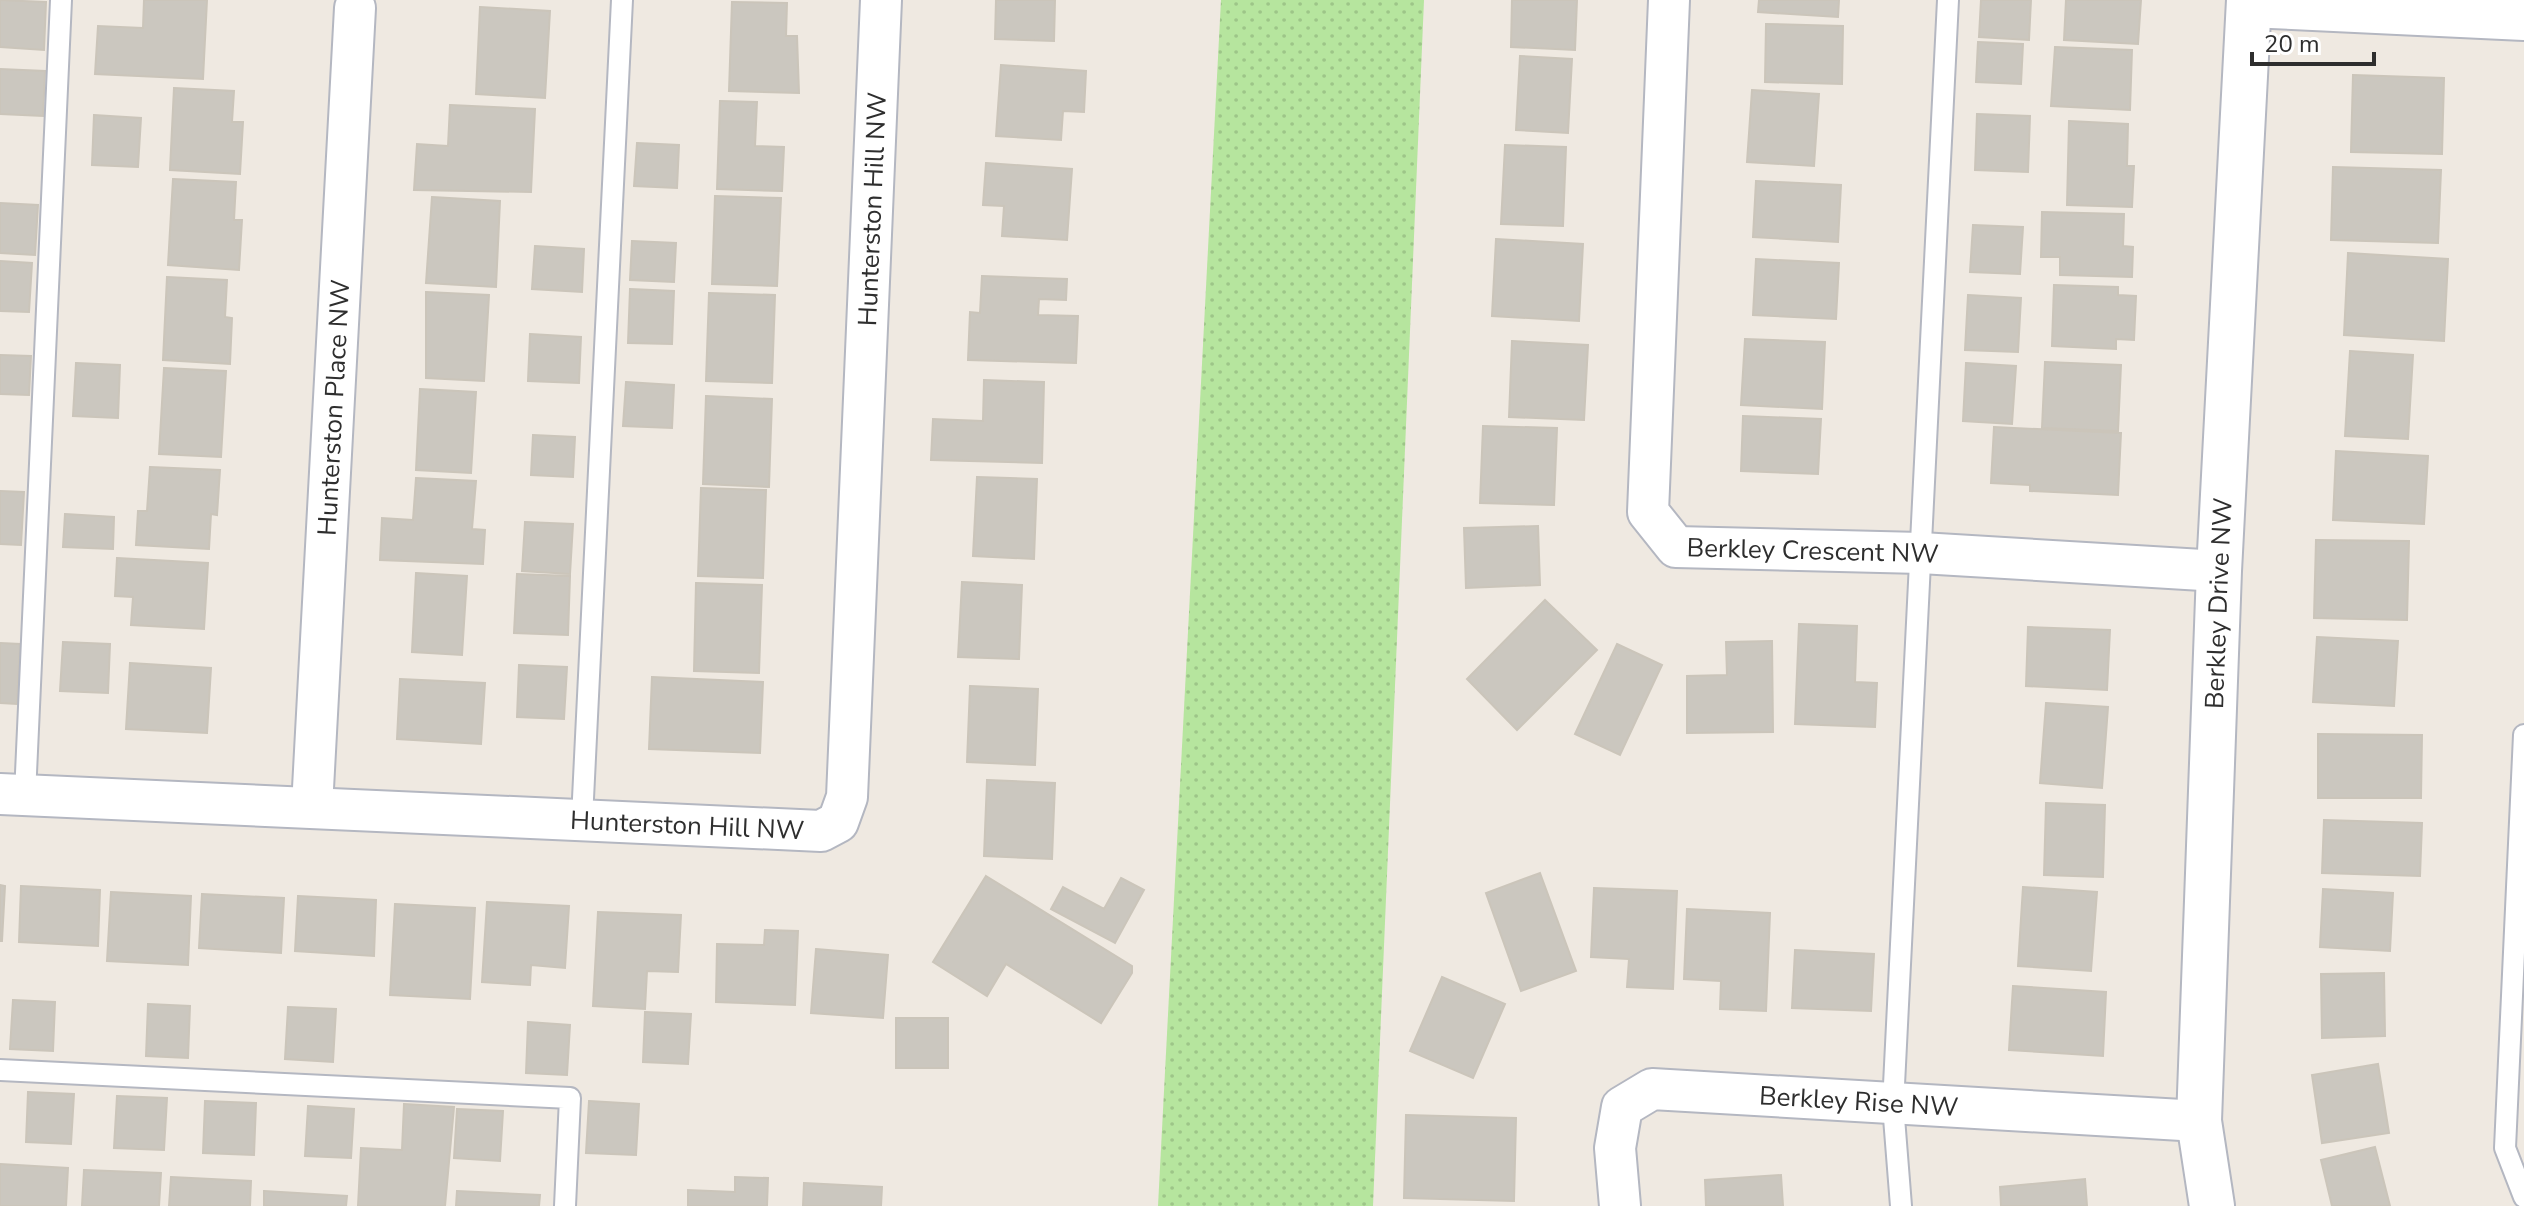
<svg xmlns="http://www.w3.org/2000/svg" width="2524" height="1206" font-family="'Nunito Sans',sans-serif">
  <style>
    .park { fill: url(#park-dots) }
    .building { fill: #cbc7bf; stroke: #cbc5ba; stroke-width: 2 }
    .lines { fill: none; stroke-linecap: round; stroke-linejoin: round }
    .lane-casing { stroke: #b4b7c1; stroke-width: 24 }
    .street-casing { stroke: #b4b7c1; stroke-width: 44 }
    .secondary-casing { stroke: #b4b7c1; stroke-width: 48 }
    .lane { stroke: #fff; stroke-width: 20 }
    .street { stroke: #fff; stroke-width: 40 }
    .secondary { stroke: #fff; stroke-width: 44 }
    .labels { text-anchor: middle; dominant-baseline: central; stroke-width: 6; stroke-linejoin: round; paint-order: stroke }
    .street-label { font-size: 26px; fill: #2e2e2e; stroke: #fff }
  </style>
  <defs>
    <pattern id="park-dots" width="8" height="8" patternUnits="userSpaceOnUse" patternTransform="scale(2)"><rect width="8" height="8" fill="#b6e59e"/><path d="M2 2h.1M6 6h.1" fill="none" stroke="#9dc588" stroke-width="1.8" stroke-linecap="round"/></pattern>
  </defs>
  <rect width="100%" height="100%" fill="#efe9e1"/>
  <path class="park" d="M1221,0H1424L1373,1206H1158Z"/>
  <path class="building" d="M0,0L46,2L44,50L0,47Z
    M144,0H207L203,79L95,74L98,26L143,28Z
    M996,0H1055L1054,41L995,39Z
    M1512,0H1577L1575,50L1511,47Z
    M1759,0H1839L1838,17L1758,12Z
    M1981,0H2031L2029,40L1979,37Z
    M2066,0H2141L2138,44L2064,40Z
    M732,2L787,3L786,36H797L799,93L729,91Z
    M480,7L550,11L545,98L476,94Z
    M1766,24L1843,26L1842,84L1765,82Z
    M1978,42L2023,44L2021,84L1976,82Z
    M2055,47L2132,50L2130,110L2051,106Z
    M1520,56L1572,59L1568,133L1516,130Z
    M1001,65L1086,71L1084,112L1063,111L1061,140L996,136Z
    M0,69L45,71L43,116L0,114Z
    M2353,75L2444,78L2442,154L2351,152Z
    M174,88L234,91L232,122H243L240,174L170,170Z
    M1752,90L1819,94L1814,166L1747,162Z
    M720,101L757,102L755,146L784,147L782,191L717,189Z
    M450,105L535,109L531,192L414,190L417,144L448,146Z
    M1977,114L2030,116L2028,172L1975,170Z
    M94,115L141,118L138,167L92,165Z
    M2069,121L2128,124L2127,166H2134L2132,207L2067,205Z
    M637,143L679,145L677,188L634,186Z
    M1505,145L1566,147L1563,226L1501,224Z
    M986,163L1072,169L1067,240L1002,236L1004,206L983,205Z
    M2333,167L2441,170L2438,243L2331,240Z
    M173,179L236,182L234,220H242L239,270L168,265Z
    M1756,181L1841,185L1838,242L1753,237Z
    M715,196L781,198L777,286L712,284Z
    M432,197L500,201L496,287L426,283Z
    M0,203L38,205L35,255L0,253Z
    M2042,212L2124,214L2123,246L2133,247L2132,277L2060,275V257H2041Z
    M1973,225L2023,227L2020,274L1970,272Z
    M1496,239L1583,244L1579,321L1492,316Z
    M632,241L676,243L674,282L630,280Z
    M535,246L584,249L582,292L532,289Z
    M2348,253L2448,259L2444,341L2344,335Z
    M1756,259L1839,263L1836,319L1753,315Z
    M0,261L32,263L29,312L0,311Z
    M982,276L1067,279L1066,300L1039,299L1038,315L1078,316L1076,363L968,360L970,312L980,313Z
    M167,277L227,280L225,317L232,318L230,364L163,360Z
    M2054,285L2118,287V295L2136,296L2134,340L2116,339V349L2052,346Z
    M630,289L674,291L672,344L628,343Z
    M426,292L489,295L484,381L426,378Z
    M709,293L775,295L772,383L706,381Z
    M1968,295L2021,298L2018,352L1965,350Z
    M530,334L581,337L579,383L528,381Z
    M1745,339L1825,342L1822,409L1741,405Z
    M1512,341L1588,345L1584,420L1509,417Z
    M2350,351L2413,355L2408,439L2345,436Z
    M0,355L31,356L29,395L0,394Z
    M2045,362L2121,365L2118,431L2042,428Z
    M76,363L120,365L118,418L73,416Z
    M1966,363L2016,366L2012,424L1963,421Z
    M164,368L226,371L221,457L159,454Z
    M984,380L1044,382L1042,463L931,460L933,419L983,421Z
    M626,382L674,385L672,428L623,426Z
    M420,389L476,392L471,473L416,470Z
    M706,396L772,399L769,487L703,484Z
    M1743,416L1821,419L1818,474L1741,471Z
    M1483,426L1557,428L1554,505L1480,503Z
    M1994,427L2121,433L2118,495L2030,491V485L1991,483Z
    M533,435L575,437L573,477L531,475Z
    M2336,451L2428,456L2424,524L2333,520Z
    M150,467L220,470L217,515L211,514L209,549L136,545L138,511H147Z
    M977,477L1037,479L1034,559L973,556Z
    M416,478L476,481L472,529L485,530L483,564L380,560L382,518L413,520Z
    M701,488L766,490L763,578L698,576Z
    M0,491L24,492L21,545L0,544Z
    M65,514L114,517L113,549L63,547Z
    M525,522L573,524L570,574L522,571Z
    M1538,526L1540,585L1466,588L1464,528Z
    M2316,540L2409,541L2407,620L2314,618Z
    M117,558L208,563L204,629L131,625L133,597L115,596Z
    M416,573L467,576L462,655L412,652Z
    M517,574L570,576L568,635L514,633Z
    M962,582L1022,585L1019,659L958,657Z
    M696,583L762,585L759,673L694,671Z
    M1545,600L1597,650L1517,730L1467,679Z
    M1799,624L1857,626L1855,682L1877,683L1875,727L1795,724Z
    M2028,627L2110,630L2107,690L2026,686Z
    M2317,637L2398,641L2394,706L2313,702Z
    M1772,641L1773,732L1687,733V676L1727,675L1726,642Z
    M63,642L110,644L108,693L60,691Z
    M0,643L20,644L17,704L0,703Z
    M1617,644L1662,665L1620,755L1575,734Z
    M130,663L211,668L207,733L126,729Z
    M519,665L567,667L564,719L517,717Z
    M652,677L763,682L760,753L649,749Z
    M400,679L485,683L481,744L397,739Z
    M970,686L1038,689L1035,765L967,762Z
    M2046,703L2108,707L2102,788L2040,783Z
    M2318,734L2422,735L2421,798H2318Z
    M987,780L1055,783L1052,859L984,856Z
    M2046,803L2105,805L2103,877L2044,875Z
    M2324,820L2422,823L2420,876L2322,873Z
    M1540,873L1576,971L1521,991L1486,893Z
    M986,876L1132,966V973L1101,1023L1006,964L987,996L933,962Z
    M1121,878L1144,890L1115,943L1051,909L1063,887L1104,909Z
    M0,885L5,886L2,941H0Z
    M21,886L100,890L98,946L19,942Z
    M2023,887L2097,892L2091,971L2018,966Z
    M1594,888L1677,891L1673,989L1627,987L1629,959L1591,957Z
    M2323,889L2393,893L2390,951L2320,947Z
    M111,892L191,896L188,965L107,961Z
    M202,894L284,898L281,953L199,948Z
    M298,896L376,900L374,956L295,951Z
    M487,902L569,906L565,968L531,965L530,985L482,982Z
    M395,904L475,908L470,999L390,995Z
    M1687,909L1770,913L1766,1011L1720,1009L1721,981L1684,979Z
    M598,912L681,915L678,972L647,971L645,1009L593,1006Z
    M765,930L798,931L795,1005L716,1002L717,944L764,945Z
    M816,949L888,955L883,1018L811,1013Z
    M1795,950L1874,954L1871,1011L1792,1008Z
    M2384,973L2385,1036L2322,1038L2321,974Z
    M1442,977L1505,1004L1473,1078L1410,1051Z
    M2013,986L2106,992L2103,1056L2009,1050Z
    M13,1000L55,1002L53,1051L10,1049Z
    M148,1004L190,1006L188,1058L146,1056Z
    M288,1007L336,1009L333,1062L285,1059Z
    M645,1012L691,1014L688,1064L643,1062Z
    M896,1018H948V1068H896Z
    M528,1022L570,1025L567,1075L526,1073Z
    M2378,1064L2389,1133L2322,1143L2312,1075Z
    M28,1092L74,1094L71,1144L26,1142Z
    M117,1096L167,1098L164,1150L114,1148Z
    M205,1101L256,1103L254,1155L203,1153Z
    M589,1101L639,1104L636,1155L586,1153Z
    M404,1104L454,1107L445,1206H358L361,1148L402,1150Z
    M308,1106L354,1109L351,1158L305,1156Z
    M457,1109L503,1111L500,1161L454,1158Z
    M1406,1115L1516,1118L1514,1201L1404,1198Z
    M2375,1147L2390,1206H2332L2321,1160Z
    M0,1164L68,1168L66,1206H0Z
    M84,1170L161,1173L159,1206H82Z
    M1781,1175L1783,1206H1706L1705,1180Z
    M171,1177L251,1181L250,1206H169Z
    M735,1177L768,1178L767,1206H688V1190L735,1192Z
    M2085,1179L2087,1206H2001L2000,1187Z
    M804,1183L882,1187L881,1206H803Z
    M264,1191L347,1196L346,1206H264Z
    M457,1191L540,1195L539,1206H456Z"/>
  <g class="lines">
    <g class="lane-casing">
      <path id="lane" d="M2524,735L2505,1148L2524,1197
        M25,795L61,0
        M582,819L622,0
        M0,1070L570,1098L565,1206
        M1901,1206L1893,1105L1948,0"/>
    </g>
    <g class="street-casing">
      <g id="street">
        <path id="s1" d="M1669,0L1648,512L1676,547L1921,553L2219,571"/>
        <path d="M2249,7L2524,20"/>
        <path id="s2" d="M0,794L821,831L838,822L847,797L881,0"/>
        <path id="s3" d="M312,807L355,8"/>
        <path id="s4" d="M1620,1206L1615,1148L1622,1107L1652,1089L2199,1121"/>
      </g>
    </g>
    <g class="secondary-casing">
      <g id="secondary">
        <path id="s5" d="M2212,1206L2199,1121L2219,571L2249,0"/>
      </g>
    </g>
    <use href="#lane" class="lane"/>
    <use href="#street" class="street"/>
    <use href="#secondary" class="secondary"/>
  </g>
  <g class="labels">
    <g class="street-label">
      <text stroke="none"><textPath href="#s2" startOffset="1456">Hunterston Hill NW</textPath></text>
      <text stroke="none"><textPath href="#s3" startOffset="400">Hunterston Place NW</textPath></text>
      <text stroke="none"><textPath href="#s1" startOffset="694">Berkley Crescent NW</textPath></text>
      <text stroke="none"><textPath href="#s5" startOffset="604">Berkley Drive NW</textPath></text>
      <text stroke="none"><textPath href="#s2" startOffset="688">Hunterston Hill NW</textPath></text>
      <text stroke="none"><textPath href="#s4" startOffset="342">Berkley Rise NW</textPath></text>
    </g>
  </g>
  <path d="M2252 52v12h122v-12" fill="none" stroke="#2e2e2e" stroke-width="4"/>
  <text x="2264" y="52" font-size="24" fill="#2e2e2e" stroke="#ffffff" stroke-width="6" paint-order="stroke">20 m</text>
</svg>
